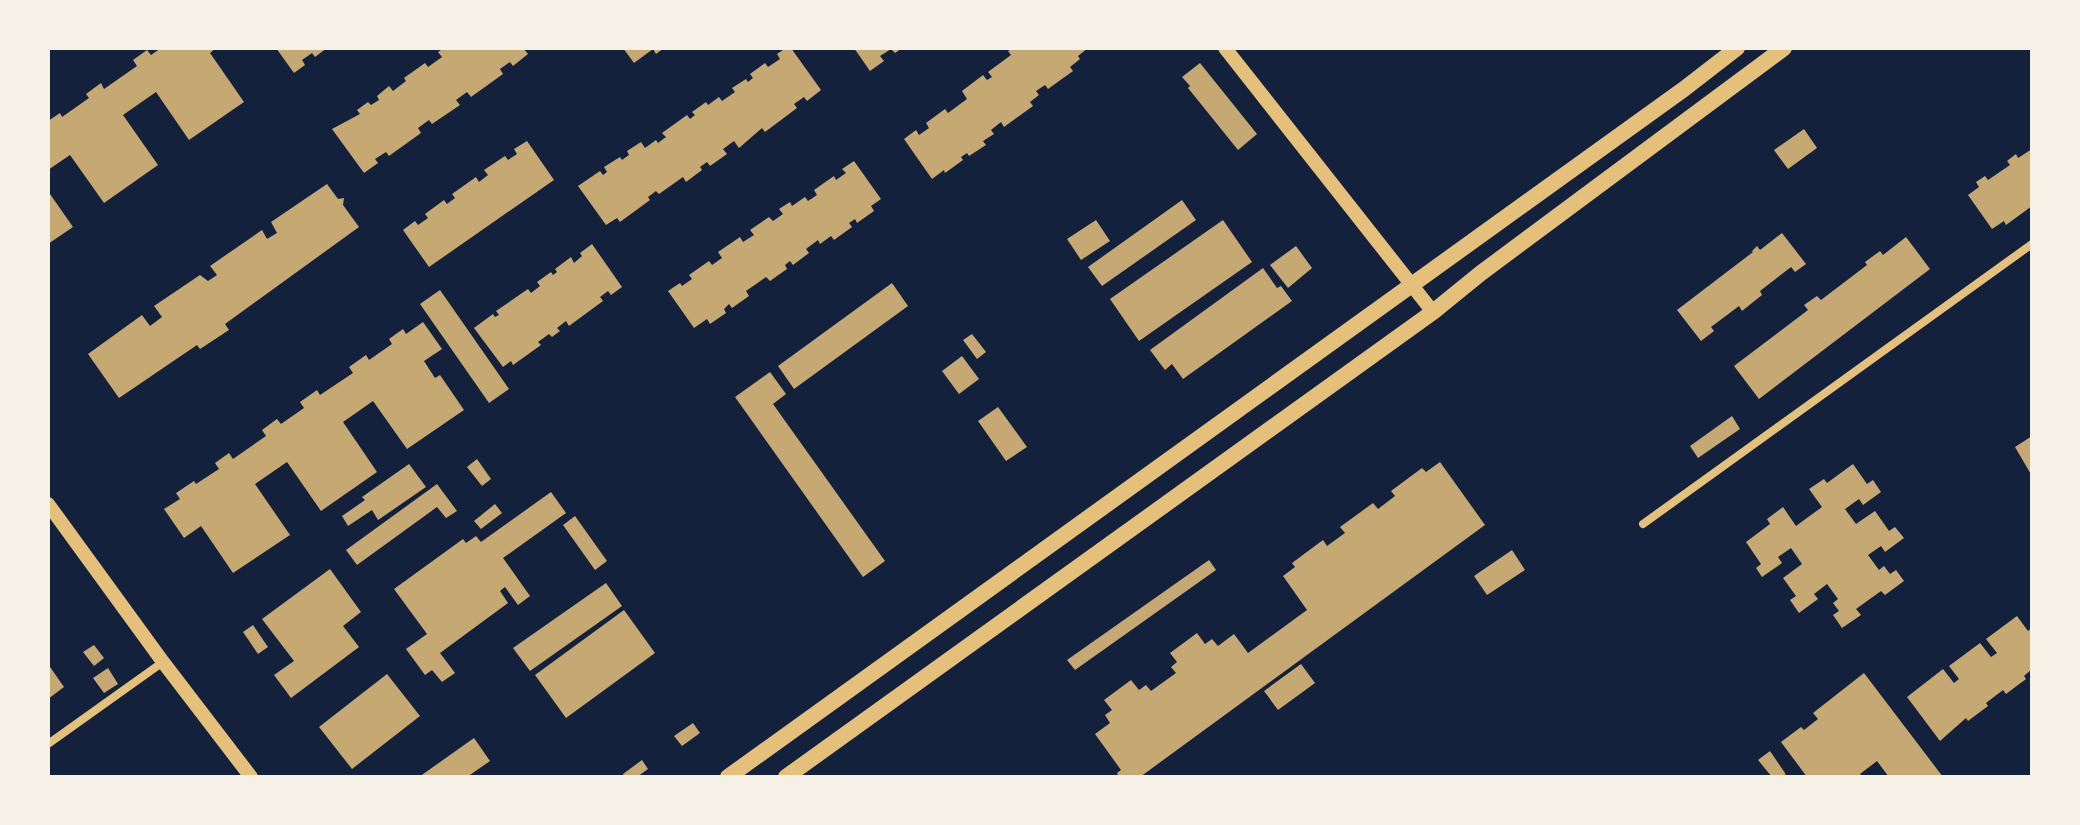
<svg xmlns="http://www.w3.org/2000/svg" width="2080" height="825" font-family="'IBM Plex Serif',serif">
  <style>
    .building { fill: #c6a872 }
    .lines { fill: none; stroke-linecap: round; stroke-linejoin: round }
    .minor { stroke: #e5c07b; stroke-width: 8 }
    .tertiary { stroke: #e5c07b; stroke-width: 14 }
    .secondary { stroke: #e5c07b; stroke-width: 16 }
  </style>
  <rect width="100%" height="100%" fill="#14213d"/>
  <path class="building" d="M161,48H216L210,53L244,102L189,140L156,92L123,115L158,165L104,203L70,155L48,170V121L60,113L62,117L89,98L86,94L101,83L104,89L137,66L133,60L147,50L151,55Z
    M276,48H327L315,57L312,53L302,60L305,65L294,73Z
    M444,48H523L528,54L513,66L510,62L500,69L503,74L471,97L467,92L456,100L460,105L432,124L429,120L418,128L421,133L389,156L386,152L375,159L378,163L364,173L332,129L360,114L357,110L368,102L371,105L379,100L377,96L389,86L393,91L406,81L404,78L425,63L428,67L442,57L438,52Z
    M623,48H664L656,54L653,49L634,63Z
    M786,48H791L821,90L807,101L804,97L794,104L797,108L765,132L762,128L739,148L734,141L723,149L727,154L710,166L707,162L700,167L702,170L686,182L683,177L659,194L656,191L648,197L650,200L620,222L617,218L606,225L578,186L600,171L603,175L607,172L604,167L620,157L622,160L629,155L627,151L641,142L645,148L656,140L658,143L666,137L662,133L687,115L690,119L695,115L692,112L706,102L708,105L719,97L722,101L735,92L732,88L746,79L748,82L753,78L750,74L765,63L768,67L780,59L777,54Z
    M854,48H902L895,53L891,49L880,56L884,61L870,71Z
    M1013,48H1088L1078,56L1080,59L1070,67L1073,71L1048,89L1045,85L1036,91L1039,95L1030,102L1033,106L1004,127L1001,122L991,130L994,134L983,141L986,145L969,156L967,153L961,157L963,160L945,173L944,170L932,179L904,139L916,130L919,135L929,128L926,123L945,109L948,113L967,99L962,91L983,75L987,80L992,77L988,72L1011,55L1008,51Z
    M1200,63L1257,134L1238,150L1188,88L1190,86L1182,77Z
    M1804,129L1817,148L1788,169L1774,150Z
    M527,141L554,180L429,267L403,230L415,221L418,225L428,218L425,214L444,200L447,204L455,198L452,194L476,177L479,182L488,175L484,170L505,156L508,160L517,154L514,149Z
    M2032,149V206L2006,225L2004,221L1992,229L1968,195L1979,187L1976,182L1985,176L1988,180L2010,165L2007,161L2016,154L2018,158Z
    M854,161L881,199L871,206L874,211L857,223L855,219L849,223L852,227L834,240L831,236L820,244L818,240L806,249L809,253L793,265L790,261L785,265L787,269L770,281L766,277L746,291L749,296L732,308L729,304L724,309L726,313L710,324L707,319L694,328L668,291L680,283L682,286L692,279L689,275L709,261L712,265L722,258L718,252L740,237L743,242L754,235L750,230L769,217L773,221L783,214L779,209L790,202L792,206L805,197L808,201L817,195L814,190L834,176L836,180L846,173L842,169Z
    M327,184L338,199L344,198L343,205L359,227L225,324L229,330L200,349L197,345L119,398L88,354L142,315L150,326L162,317L154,306L200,275L208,281L217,275L210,266L262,230L267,239L277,233L271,222Z
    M50,194L73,227L48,244V195Z
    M1182,200L1196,220L1102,286L1088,267Z
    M1096,220L1110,241L1081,260L1067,239Z
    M1223,220L1252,262L1139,341L1110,299Z
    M1782,233L1806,264L1795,272L1791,267L1760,291L1762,295L1742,311L1739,306L1711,327L1714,331L1701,341L1677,310L1753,252L1752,251L1757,246L1760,250Z
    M1906,237L1930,269L1759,399L1734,366L1808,310L1804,305L1817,296L1821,300L1867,265L1865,262L1880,251L1883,255Z
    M592,244L622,287L611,295L608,291L600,297L603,301L569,326L566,321L557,328L560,331L552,337L549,334L538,342L541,345L513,365L511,361L503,367L474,328L493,314L495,317L499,315L496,311L528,289L531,293L540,286L537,282L551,272L553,275L557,272L555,269L571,257L574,263L582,256L580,253Z
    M1296,246L1312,268L1288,288L1270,265Z
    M1263,268L1277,288L1281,286L1292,301L1183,379L1172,364L1165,370L1150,350Z
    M892,283L908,306L794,389L778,366Z
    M440,290L509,389L489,403L420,304Z
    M423,322L442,349L424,361L435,378L440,375L464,410L407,449L373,401L343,422L377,472L321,511L287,462L255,484L290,535L233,573L201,526L184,538L164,509L180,499L176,493L194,481L196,484L219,469L215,463L229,453L233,459L266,436L262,430L277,419L281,424L304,408L300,402L317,390L320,395L353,373L349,367L366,355L369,360L392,344L389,339L403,329L406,334Z
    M972,334L986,352L977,359L963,340Z
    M962,356L979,379L959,394L942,371Z
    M770,372L786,394L773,404L885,561L863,577L735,397Z
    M998,407L1027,447L1006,461L978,421Z
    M1732,416L1740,429L1698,458L1690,446Z
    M2032,436V476L2015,447Z
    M477,459L491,479L482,486L467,467Z
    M1440,462L1485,525L1140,777H1119L1117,773L1121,770L1095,734L1110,723L1105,715L1112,710L1104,700L1131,680L1139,690L1146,685L1151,691L1176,673L1171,667L1177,662L1170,653L1197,633L1205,644L1212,639L1218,646L1234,634L1248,653L1307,610L1283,576L1295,567L1292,563L1323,540L1327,546L1345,533L1340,527L1373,503L1378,509L1395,496L1391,491L1422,468L1426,472Z
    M409,464L426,487L378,520L372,510L348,526L342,516L365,500L362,497Z
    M1853,464L1867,484L1873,480L1881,492L1863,505L1859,499L1845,509L1856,524L1875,511L1889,531L1895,527L1904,538L1885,552L1881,546L1868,555L1879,570L1884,566L1890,574L1896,570L1904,581L1885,595L1881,591L1856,609L1861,615L1842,628L1833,615L1839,611L1833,603L1838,599L1827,584L1814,594L1818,599L1799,613L1790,600L1796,596L1783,578L1802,564L1791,548L1778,557L1782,563L1762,577L1756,568L1761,564L1746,542L1770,524L1767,519L1783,507L1796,526L1822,507L1809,489L1824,479L1827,483Z
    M437,484L457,511L446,518L437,507L357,565L346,550Z
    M551,492L566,513L503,558L530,596L518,605L505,587L500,591L508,603L440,653L455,673L442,682L432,670L425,675L406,649L427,634L394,589L463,539L466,543L476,536L481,542Z
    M495,504L502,513L481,529L474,521Z
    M575,516L607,561L595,570L563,525Z
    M1512,550L1525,570L1487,595L1474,576Z
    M1209,560L1216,570L1075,670L1067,660Z
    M330,569L361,612L343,626L359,647L291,698L274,675L294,661L262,619Z
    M606,583L622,606L530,671L513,648Z
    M624,610L655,653L566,718L535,675Z
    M2017,616L2028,631L2032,628V669L2024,676L2026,679L2006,694L2003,690L1986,703L1988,706L1968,721L1966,718L1940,741L1907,697L1943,669L1954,683L1959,679L1949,666L1980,643L1991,657L1997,653L1986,639Z
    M253,625L268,647L258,654L243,632Z
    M94,645L104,658L94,666L83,652Z
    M48,664L64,687L48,699Z
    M1301,664L1315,683L1278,710L1264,691Z
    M108,668L118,684L104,693L93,678Z
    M1864,673L1943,777H1889L1877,761L1860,774L1863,777H1807L1781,742L1801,727L1804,730L1818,719L1813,713Z
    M387,674L420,716L352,769L319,727Z
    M693,723L700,733L682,746L674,736Z
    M474,738L490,761L467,777H419Z
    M1770,751L1785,773L1786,777H1772L1758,760Z
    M642,760L648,769L637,777H625L623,774Z"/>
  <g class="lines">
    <path class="minor" d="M1643,524L2032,244
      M48,744L163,662"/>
    <path class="tertiary" d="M1225,48L1433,312
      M48,504L163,662L251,777"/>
    <path class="secondary" d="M728,777L1684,89L1737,48
      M786,777L1433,312L1481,273L1784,48"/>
  </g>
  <rect width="2080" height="825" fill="none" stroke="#f6f1e7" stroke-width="100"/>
</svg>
